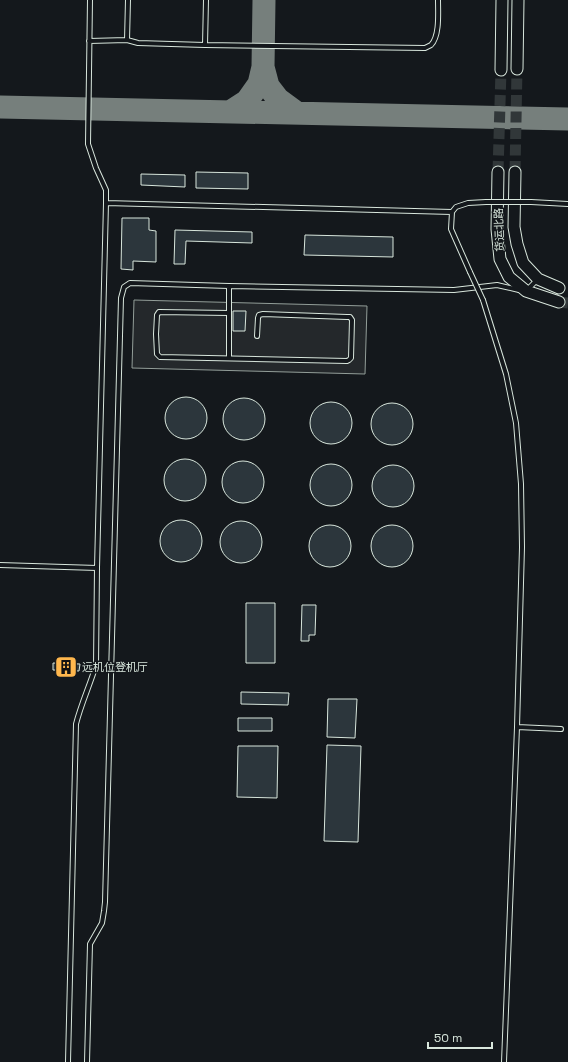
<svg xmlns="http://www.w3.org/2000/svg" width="568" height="1062" font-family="'Space Grotesk','Noto Sans SC',sans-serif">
  <rect width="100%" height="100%" fill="#14181c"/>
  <path fill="#24282b" stroke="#939e99" d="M134,300L367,306L365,374L132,368Z"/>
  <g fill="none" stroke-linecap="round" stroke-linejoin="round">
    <path stroke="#767f7c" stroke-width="23" d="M263,67L268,86L278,99L297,113
      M0,107L568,119
      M230,112L247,101L259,84L263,67L264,0"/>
  </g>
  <path fill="#2c363c" stroke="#d8e6dc" d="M196,172L248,173V189L196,188Z
    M141,174L185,175V187L141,185Z
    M122,218H149V230L156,231V262L133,261V270L121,269Z
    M175,230L252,232V243L186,241L185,264H174Z
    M305,235L393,237V257L304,255Z
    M233,311H246L245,331H233Z
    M165 418a21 21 0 1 1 42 0a21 21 0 1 1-42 0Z
    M223 419a21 21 0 1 1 42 0a21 21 0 1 1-42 0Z
    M310 423a21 21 0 1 1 42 0a21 21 0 1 1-42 0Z
    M371 424a21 21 0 1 1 42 0a21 21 0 1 1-42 0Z
    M164 480a21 21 0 1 1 42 0a21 21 0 1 1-42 0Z
    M222 482a21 21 0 1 1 42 0a21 21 0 1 1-42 0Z
    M310 485a21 21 0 1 1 42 0a21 21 0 1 1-42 0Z
    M372 486a21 21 0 1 1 42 0a21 21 0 1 1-42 0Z
    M160 541a21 21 0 1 1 42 0a21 21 0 1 1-42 0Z
    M220 542a21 21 0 1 1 42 0a21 21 0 1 1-42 0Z
    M309 546a21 21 0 1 1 42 0a21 21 0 1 1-42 0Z
    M371 546a21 21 0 1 1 42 0a21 21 0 1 1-42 0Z
    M246,603H275V663H246Z
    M302,605H316L315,635H309V641H301Z
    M53,663L80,664L79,671L53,670Z
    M241,692L289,693L288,705L241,704Z
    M328,699H357L355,738L327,737Z
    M238,718H272V731H238Z
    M327,745L361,746L358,842L324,841Z
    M238,746H278L277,798L237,797Z"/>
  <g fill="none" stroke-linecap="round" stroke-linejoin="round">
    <path stroke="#313739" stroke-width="11" stroke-dasharray="11 5.5" stroke-linecap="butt" d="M498,172L501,70
      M515,172L517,69
      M559,302L568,303"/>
    <g stroke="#d8e6dc" stroke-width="6">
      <path id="service" d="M127,40L128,0
        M89,41L127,40L138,43L205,45L425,48C427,47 429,46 431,45C440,36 438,12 438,0
        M205,45L206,0
        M531,202L568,204
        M106,203L452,212
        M470,272L451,229L452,212L456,207L468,203L486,202
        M527,290L538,279
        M483,300L506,374L516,423L521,484L522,547L517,727L504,1062
        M229,313L159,312L157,315L156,334L157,354L160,357L347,361L349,360L351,358L352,320L350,317H347L263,314L259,315L258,318L257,336
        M229,358V286
        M0,565L97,568
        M517,727L561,729
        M68,1062L76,724C81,704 90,685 96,665L97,568L106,203V190L96,168L88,144L90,0
        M87,1062L90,944L102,923L104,911L105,902L121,298L124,287L130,283L229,286L454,290L497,285L519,290"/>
    </g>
    <g stroke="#d8e6dc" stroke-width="13">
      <path id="secondary" d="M517,69L518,0
        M501,70L502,0
        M498,172L497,229L500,259L509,277L526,291L559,302
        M515,172L514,227L517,244L523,263L538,279L559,288"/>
    </g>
    <use href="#service" stroke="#14181c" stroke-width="4"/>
    <use href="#secondary" stroke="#14181c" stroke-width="11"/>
    <g stroke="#d8e6dc" stroke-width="6" stroke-linecap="butt">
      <path id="service-bridge" d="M486,202H531
        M470,272L483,300"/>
    </g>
    <use href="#service-bridge" stroke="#14181c" stroke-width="4"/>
  </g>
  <defs>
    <g id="building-square" transform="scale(1.15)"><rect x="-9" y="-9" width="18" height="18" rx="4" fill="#ffb74d" stroke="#14181c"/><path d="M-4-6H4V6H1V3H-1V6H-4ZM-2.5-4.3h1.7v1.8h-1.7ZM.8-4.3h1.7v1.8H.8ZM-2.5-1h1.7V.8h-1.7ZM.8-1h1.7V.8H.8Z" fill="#111"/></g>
  </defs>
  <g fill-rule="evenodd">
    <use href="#building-square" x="66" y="667"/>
  </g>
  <g text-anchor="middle" stroke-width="3" stroke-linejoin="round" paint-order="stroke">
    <g font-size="11" fill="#d8e6dc" stroke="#14181c">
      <text transform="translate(499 230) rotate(-92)" y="4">货运北路</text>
    </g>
    <g font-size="11" fill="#d8e6dc" stroke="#14181c" text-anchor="start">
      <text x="82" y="671">远机位登机厅</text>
    </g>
  </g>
  <path d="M428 1042v6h64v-6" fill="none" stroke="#d8e6dc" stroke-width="2"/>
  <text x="434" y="1042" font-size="12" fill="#d8e6dc" stroke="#14181c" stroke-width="3" paint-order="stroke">50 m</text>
</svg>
